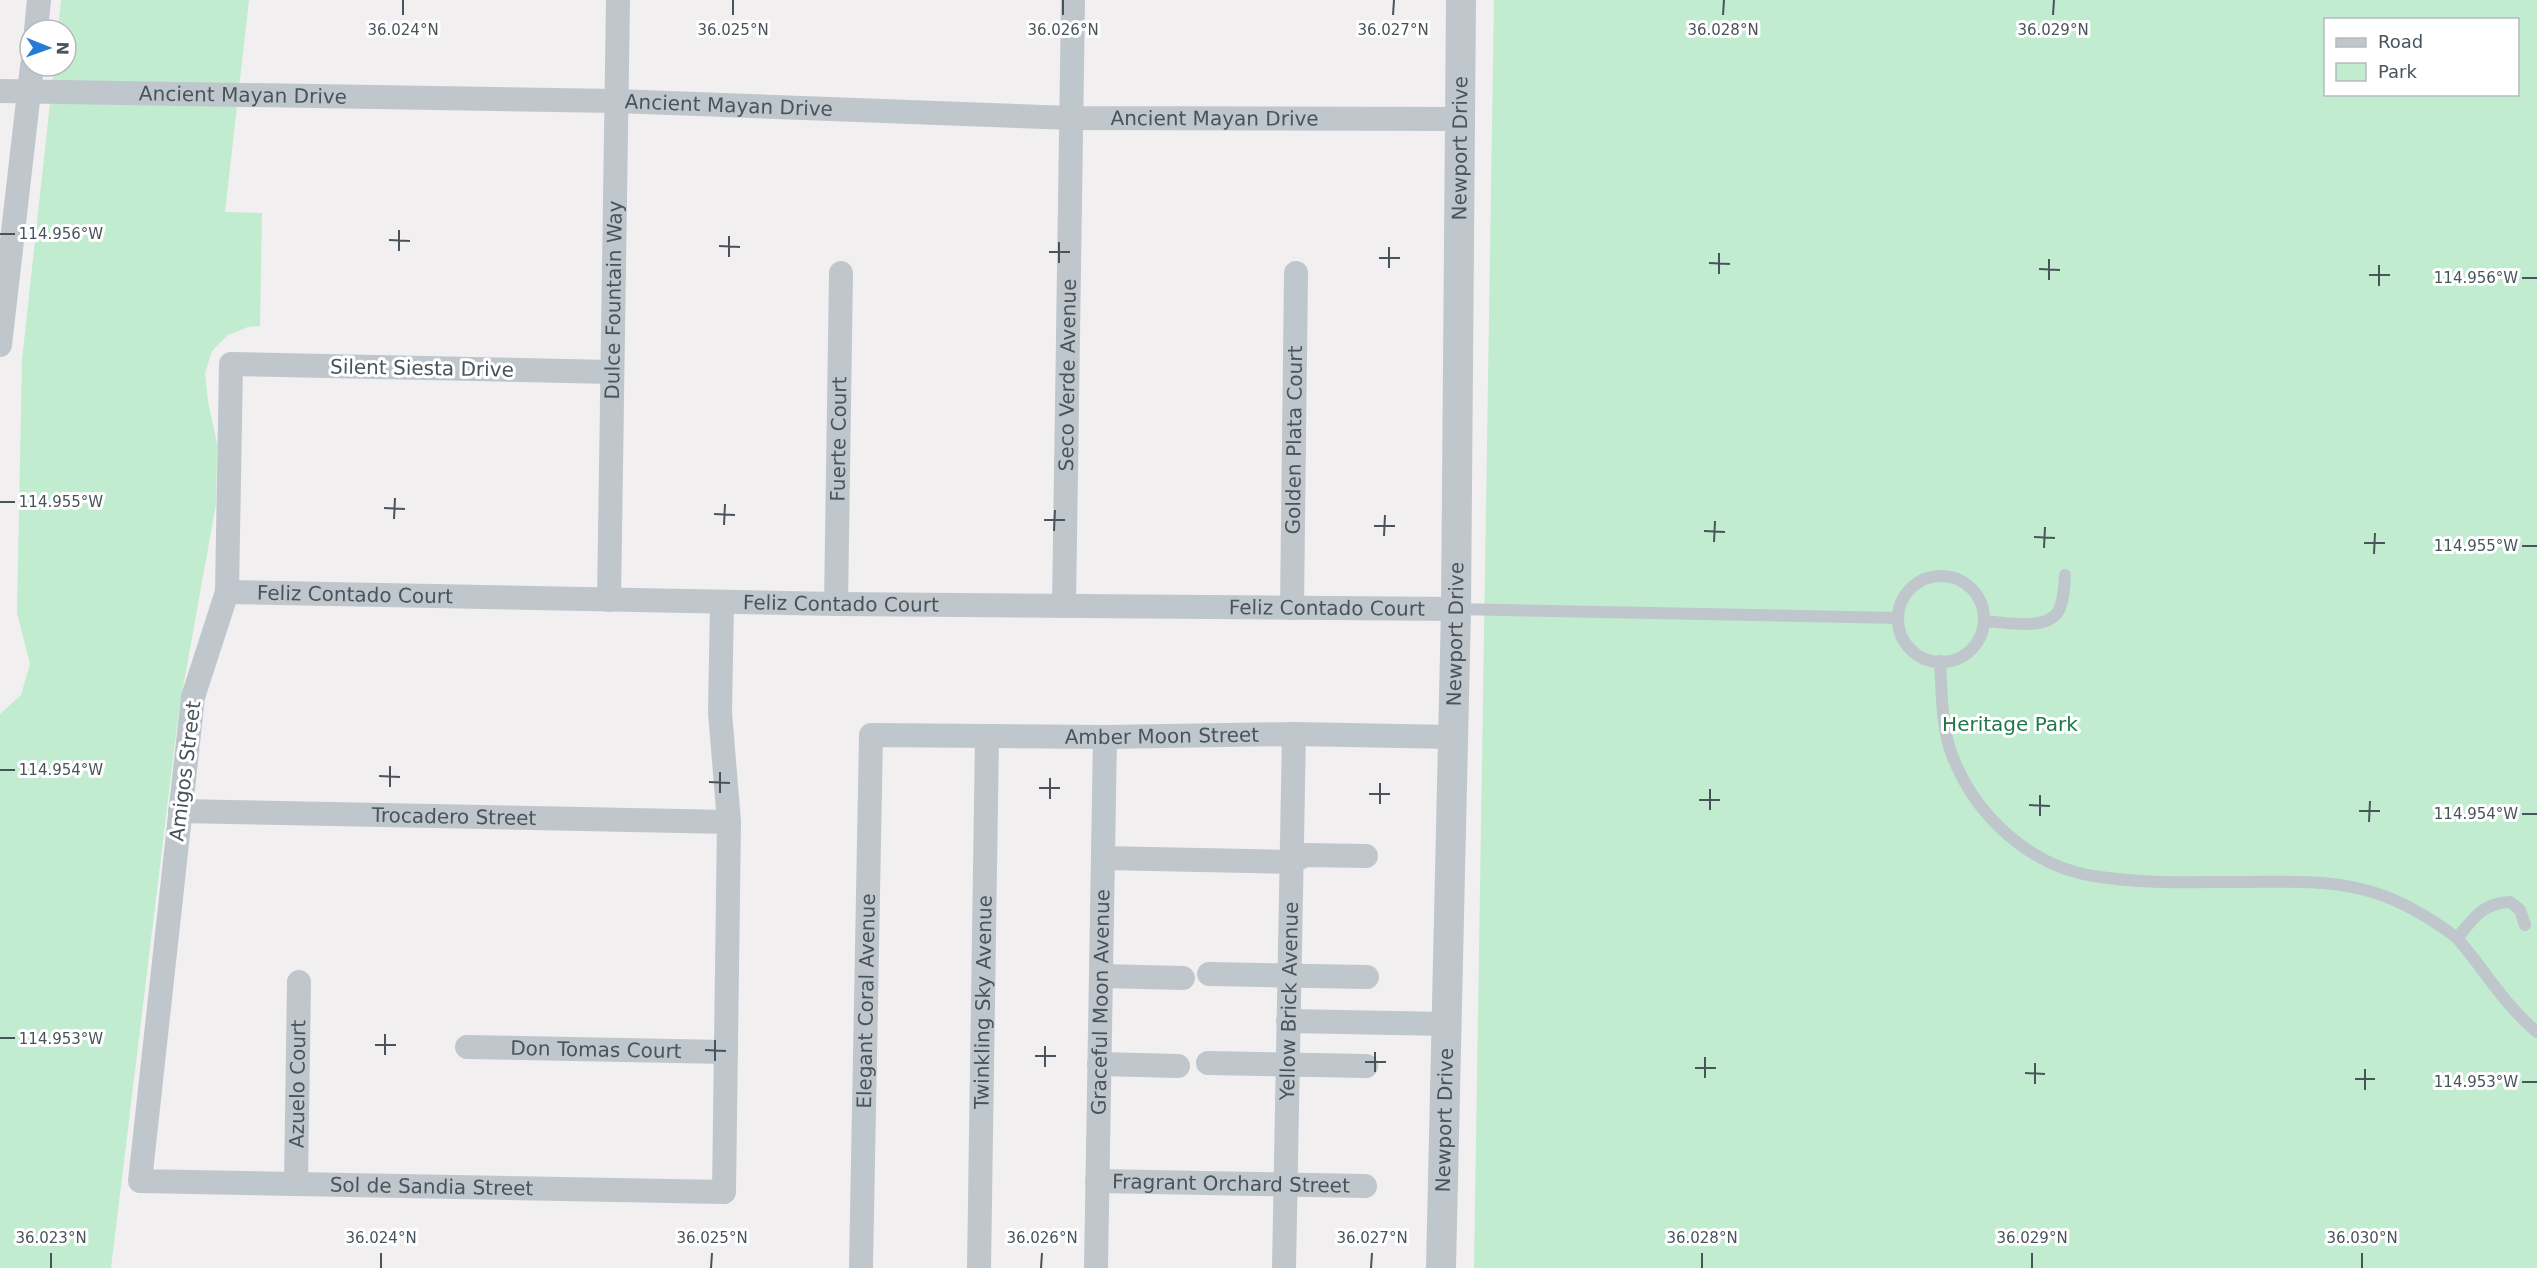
<svg xmlns="http://www.w3.org/2000/svg" width="2537" height="1268" font-family="'DejaVu Sans',sans-serif">
  <rect width="100%" height="100%" fill="#f2eff0"/>
  <path fill="#c1ecd0" fill-rule="evenodd" d="M61,0H249L225,212L262,213L260,326L248,327L228,335L212,351L205,373L208,401L217,444L216,504L179,710L111,1268H0V714L21,695L30,664L17,613L22,360L54,66H66V30H58Z
    M1494,0H2537V1268H1474ZM2326,20H2518V94H2326Z"/>
  <g fill="none" stroke-linecap="round" stroke-linejoin="round">
    <path stroke="#bfc7cd" stroke-width="12" d="M1898 619a43 43 0 1 1 86 0a43 43 0 1 1-86 0Z
      M1456,609L1898,618
      M1984,621C2003,622 2046,631 2058,612C2064,602 2064,587 2065,575
      M1940,661C1942,692 1941,726 1952,755C1975,815 2029,866 2094,876C2141,884 2191,882 2239,882C2279,882 2321,879 2361,889C2396,897 2428,916 2457,938
      M2525,925L2520,910L2510,902C2481,904 2475,917 2457,938C2484,969 2505,1006 2537,1032"/>
    <g stroke="#bfc7cd" stroke-width="24">
      <path d="M36,30L39,0"/>
      <path id="s1" d="M0,91L616,101L1071,118L1458,119"/>
      <path d="M0,345L32,66"/>
      <path id="s2" d="M612,372L231,364L227,592L193,697L140,1181L724,1192L729,822L720,712L722,602"/>
      <path id="s3" d="M227,592L836,604L1456,609"/>
      <path id="s4" d="M609,600L618,0"/>
      <path id="s5" d="M836,604L841,273"/>
      <path id="s6" d="M1064,606L1073,0"/>
      <path id="s7" d="M1292,608L1296,273"/>
      <path id="s8" d="M180,811L729,822"/>
      <path d="M1103,858L1290,862L1306,855L1366,856"/>
      <path d="M1209,974L1367,977"/>
      <path d="M1101,976L1183,978"/>
      <path d="M1288,1021L1446,1024"/>
      <path id="s9" d="M467,1047L726,1052"/>
      <path d="M1208,1063L1366,1066"/>
      <path d="M1099,1064L1178,1066"/>
      <path id="s10" d="M1097,1181L1365,1186"/>
      <path id="s11" d="M296,1184L299,982"/>
      <path id="s12" d="M861,1268L871,735L1105,737L1294,734L1453,737"/>
      <path id="s13" d="M979,1268L987,736"/>
      <path id="s14" d="M1096,1268L1105,737"/>
      <path id="s15" d="M1284,1268L1294,734"/>
    </g>
    <path stroke="#bfc7cd" stroke-width="30" id="s16" d="M1441,1268L1456,609L1461,0"/>
  </g>
  <path fill="none" stroke="#49535b" stroke-width="2" d="M403,15V0M733,15V0M1063,15V0M1393,15L1394,0M1723,15L1724,0M2053,15L2054,0M0,234H15M389,240L410,241M719,246L740,247M399,251V230M1049,252H1070M729,257V236M1379,258H1400M1059,263V242M1709,263L1730,264M1389,268V247M2039,269L2060,270M1719,274V253M2369,275H2390M2522,278H2537M2049,280V259M2379,286V265M0,502H15M384,508L405,509M714,514L735,515M394,519L395,498M1044,520H1065M724,525L725,504M1374,526H1395M1054,531L1055,510M1704,531L1725,532M1384,536L1385,515M2034,537L2055,538M1714,542L1715,521M2364,543H2385M2522,546H2537M2044,548L2045,527M2374,554L2375,533M0,770H15M379,776L400,777M709,782L730,783M390,787V766M1039,788H1060M720,793V772M1369,794H1390M1050,799V778M1699,800H1720M1380,804V783M2029,805L2050,806M1710,810V789M2359,811H2380M2522,814H2537M2040,816V795M2369,822L2370,801M0,1038H15M375,1045H396M705,1050L726,1051M385,1055V1034M1035,1056H1056M715,1061V1040M1365,1062H1386M1045,1067V1046M1695,1068H1716M1375,1072V1052M2025,1073L2045,1074M1705,1078V1057M2355,1079H2375M2522,1082H2537M2035,1084V1063M2365,1090V1069M51,1268V1253M381,1268V1253M711,1268L712,1253M1041,1268L1042,1253M1371,1268L1372,1253M1702,1268V1253M2032,1268V1253M2362,1268V1253"/>
  <g text-anchor="middle" stroke-width="6" stroke-linejoin="round" paint-order="stroke">
    <g font-size="20" fill="#49535b" stroke="#fff">
      <text dy="7" stroke="none"><textPath href="#s1" startOffset="243">Ancient Mayan Drive</textPath></text>
      <text dy="7" stroke="none"><textPath href="#s1" startOffset="729">Ancient Mayan Drive</textPath></text>
      <text dy="7" stroke="none"><textPath href="#s1" startOffset="1215">Ancient Mayan Drive</textPath></text>
      <text dy="7" stroke="none"><textPath href="#s16" startOffset="1120">Newport Drive</textPath></text>
      <text dy="7" stroke="none"><textPath href="#s4" startOffset="300">Dulce Fountain Way</textPath></text>
      <text transform="translate(422 368) rotate(1)" y="7">Silent Siesta Drive</text>
      <text dy="7" stroke="none"><textPath href="#s6" startOffset="231">Seco Verde Avenue</textPath></text>
      <text dy="7" stroke="none"><textPath href="#s5" startOffset="165">Fuerte Court</textPath></text>
      <text dy="7" stroke="none"><textPath href="#s7" startOffset="168">Golden Plata Court</textPath></text>
      <text dy="7" stroke="none"><textPath href="#s3" startOffset="128">Feliz Contado Court</textPath></text>
      <text dy="7" stroke="none"><textPath href="#s3" startOffset="614">Feliz Contado Court</textPath></text>
      <text dy="7" stroke="none"><textPath href="#s3" startOffset="1100">Feliz Contado Court</textPath></text>
      <text dy="7" stroke="none"><textPath href="#s16" startOffset="634">Newport Drive</textPath></text>
      <text dy="7" stroke="none"><textPath href="#s12" startOffset="824">Amber Moon Street</textPath></text>
      <text transform="translate(185 771) rotate(-83)" y="7">Amigos Street</text>
      <text dy="7" stroke="none"><textPath href="#s8" startOffset="274">Trocadero Street</textPath></text>
      <text dy="7" stroke="none"><textPath href="#s15" startOffset="267">Yellow Brick Avenue</textPath></text>
      <text dy="7" stroke="none"><textPath href="#s12" startOffset="267">Elegant Coral Avenue</textPath></text>
      <text dy="7" stroke="none"><textPath href="#s13" startOffset="266">Twinkling Sky Avenue</textPath></text>
      <text dy="7" stroke="none"><textPath href="#s14" startOffset="266">Graceful Moon Avenue</textPath></text>
      <text dy="7" stroke="none"><textPath href="#s9" startOffset="129">Don Tomas Court</textPath></text>
      <text dy="7" stroke="none"><textPath href="#s11" startOffset="100">Azuelo Court</textPath></text>
      <text dy="7" stroke="none"><textPath href="#s16" startOffset="148">Newport Drive</textPath></text>
      <text dy="7" stroke="none"><textPath href="#s10" startOffset="134">Fragrant Orchard Street</textPath></text>
      <text dy="7" stroke="none"><textPath href="#s2" startOffset="1498">Sol de Sandia Street</textPath></text>
    </g>
    <g font-size="20" fill="#1e7847" stroke="#fff">
      <text x="2010" y="731">Heritage Park</text>
    </g>
  </g>
  <g font-size="15" text-anchor="middle" fill="#49535b" stroke="#fff" stroke-width="6" stroke-linejoin="round" paint-order="stroke">
    <text x="403" y="35">36.024°N</text>
    <text x="733" y="35">36.025°N</text>
    <text x="1063" y="35">36.026°N</text>
    <text x="1393" y="35">36.027°N</text>
    <text x="1723" y="35">36.028°N</text>
    <text x="2053" y="35">36.029°N</text>
    <text x="61" y="239">114.956°W</text>
    <text x="2476" y="283">114.956°W</text>
    <text x="61" y="507">114.955°W</text>
    <text x="2476" y="551">114.955°W</text>
    <text x="61" y="775">114.954°W</text>
    <text x="2476" y="819">114.954°W</text>
    <text x="61" y="1044">114.953°W</text>
    <text x="2476" y="1087">114.953°W</text>
    <text x="51" y="1243">36.023°N</text>
    <text x="381" y="1243">36.024°N</text>
    <text x="712" y="1243">36.025°N</text>
    <text x="1042" y="1243">36.026°N</text>
    <text x="1372" y="1243">36.027°N</text>
    <text x="1702" y="1243">36.028°N</text>
    <text x="2032" y="1243">36.029°N</text>
    <text x="2362" y="1243">36.030°N</text>
  </g>
  <rect x="2324" y="18" width="195" height="78" fill="#ffffff" stroke="#b6babd" stroke-width="1.5"/>
  <rect x="2336" y="38" width="30" height="9" fill="#bfc7cd" stroke="#b6babd" stroke-width="1.5"/>
  <text x="2378" y="48" font-size="18" fill="#49535b">Road</text>
  <rect x="2336" y="63" width="30" height="18" fill="#c1ecd0" stroke="#b6babd" stroke-width="1.5"/>
  <text x="2378" y="78" font-size="18" fill="#49535b">Park</text>
  <g transform="translate(48 48) rotate(91)"><circle r="28" fill="#ffffff" stroke="#b6babd" stroke-width="1.5"/>
  <path d="M0-4.5L10 22L0 15L-10 22Z" fill="#267bd5"/>
  <text y="-9" font-size="16" font-weight="bold" text-anchor="middle" fill="#49535b">N</text>
  </g>
</svg>
